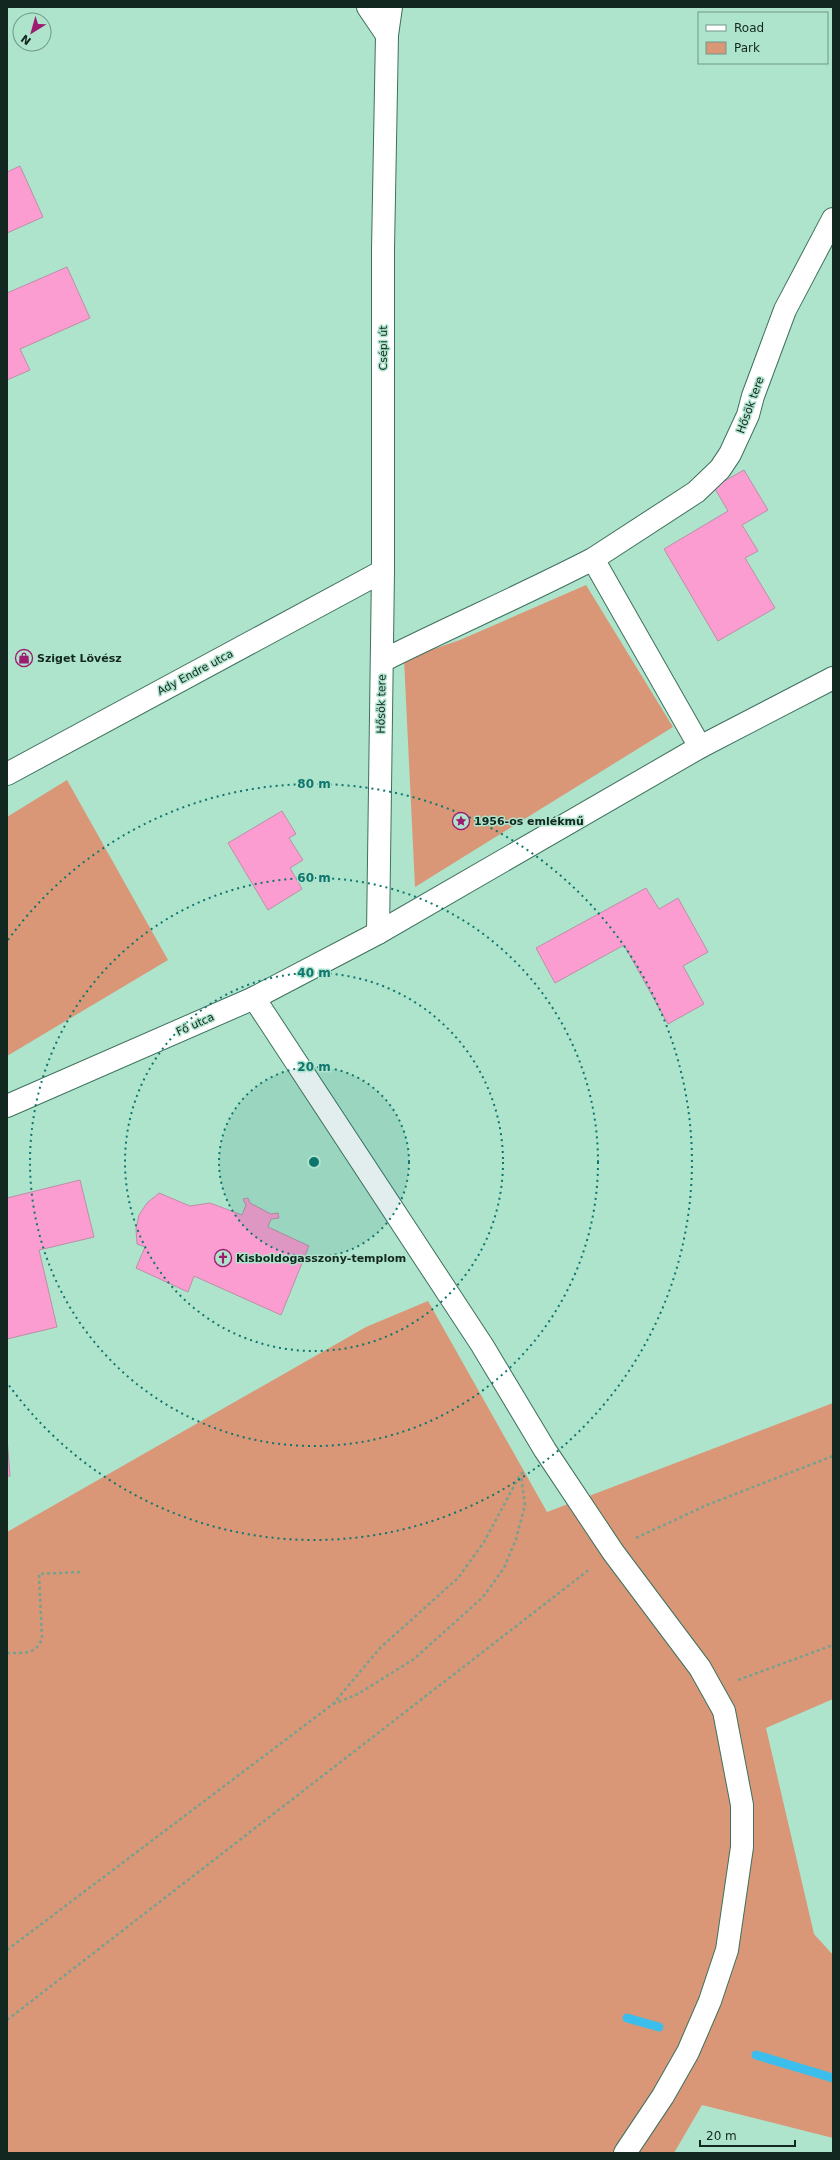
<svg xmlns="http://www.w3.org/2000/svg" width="840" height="2160" font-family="'DejaVu Sans',sans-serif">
  <rect width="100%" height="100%" fill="#aee3cc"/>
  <path fill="#d99777" d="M586,585L673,727L415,887L404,659L460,640Z
    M67,780L168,960L7,1056V817Z
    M428,1301L547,1512L833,1403V1699L766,1728L814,1934L833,1955V2138L702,2105L674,2153H7V1532L366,1327Z"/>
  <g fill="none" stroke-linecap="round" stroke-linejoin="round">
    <path stroke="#3cbeec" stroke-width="9" d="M627,2018L659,2027
      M756,2055L833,2078"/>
  </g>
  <path fill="#fb9dd0" stroke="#bd8fa7" d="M20,166L43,217L7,233V172Z
    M67,267L90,318L20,349L30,370L7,380V293Z
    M744,470L768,510L742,525L758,551L745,558L775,608L718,641L664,549L728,511L714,487Z
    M282,811L296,834L289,838L303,860L290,868L302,889L268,910L228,843Z
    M646,888L659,909L678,898L708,952L683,966L704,1004L668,1024L624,945L555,983L536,948Z
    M80,1180L94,1237L39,1250L57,1327L7,1339V1198Z
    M159,1193L190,1206L210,1203L242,1215L246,1205L243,1199L248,1198L250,1203L271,1214L278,1213L279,1218L271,1219L268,1227L309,1246L281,1315L194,1276L188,1292L136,1268L145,1247L137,1244L136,1229L139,1215L147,1203Z
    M7,1438L10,1476H7Z"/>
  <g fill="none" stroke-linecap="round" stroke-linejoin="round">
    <g stroke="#3f715d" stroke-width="24">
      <path id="minor" d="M368,7L387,35
        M593,559L696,492L720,469L730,454L748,415L753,396L785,310L833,219
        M382,661C452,626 523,595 593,559L700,747
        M7,774L383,571
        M254,998L482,1345L545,1450L613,1552L700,1668L724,1711L742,1805V1847L727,1950L710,2001L688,2052L663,2096L625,2153"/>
    </g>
    <g stroke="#3f715d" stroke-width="24">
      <path id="tertiary" d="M378,933L383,571V249L387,35L391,7"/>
    </g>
    <g stroke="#3f715d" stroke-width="24">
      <path id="secondary" d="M7,1106L254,998L378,933L700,747L833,678"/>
    </g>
    <path stroke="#77a18f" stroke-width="2.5" stroke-dasharray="3 3" stroke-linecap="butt" d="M636,1538L707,1505L833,1456
      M7,1653C22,1653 37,1655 42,1638L39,1574L81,1572
      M738,1680L833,1645
      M333,1704L358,1694L414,1659L483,1597L504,1568L516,1539L525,1505L521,1476
      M7,1950L333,1704L380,1648L458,1578L484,1542L520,1475L525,1471
      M7,2020L590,1569"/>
    <use href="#minor" stroke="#fff" stroke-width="22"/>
    <use href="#tertiary" stroke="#fff" stroke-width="22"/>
    <use href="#secondary" stroke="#fff" stroke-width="22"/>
  </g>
  <circle cx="314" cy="1162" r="95" fill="#0f766e" fill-opacity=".12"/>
  <g fill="none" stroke="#0f766e" stroke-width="2" stroke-dasharray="2 4">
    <circle cx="314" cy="1162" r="95"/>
    <circle cx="314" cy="1162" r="189"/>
    <circle cx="314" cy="1162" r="284"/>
    <path d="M8 940A378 378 0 1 1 8 1384"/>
  </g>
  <defs>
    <g id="shop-ring" transform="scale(0.9)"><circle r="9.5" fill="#aee3cc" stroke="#9d1c70" stroke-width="1.5"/><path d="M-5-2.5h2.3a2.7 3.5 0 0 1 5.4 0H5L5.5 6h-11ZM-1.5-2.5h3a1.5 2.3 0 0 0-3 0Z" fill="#9d1c70"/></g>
    <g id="sight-ring" transform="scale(0.9)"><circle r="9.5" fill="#aee3cc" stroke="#9d1c70" stroke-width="1.5"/><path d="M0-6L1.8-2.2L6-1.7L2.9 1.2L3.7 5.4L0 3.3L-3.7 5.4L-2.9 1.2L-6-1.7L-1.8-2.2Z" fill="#9d1c70"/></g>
    <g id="church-ring" transform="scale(0.9)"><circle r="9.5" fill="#aee3cc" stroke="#9d1c70" stroke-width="1.5"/><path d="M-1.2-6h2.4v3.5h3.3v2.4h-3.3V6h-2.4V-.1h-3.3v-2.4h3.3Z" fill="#9d1c70"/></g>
  </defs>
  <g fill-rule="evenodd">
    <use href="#shop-ring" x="24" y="658"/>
    <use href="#sight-ring" x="461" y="821"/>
    <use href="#church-ring" x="223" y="1258"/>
  </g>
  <g text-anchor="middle" stroke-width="3" stroke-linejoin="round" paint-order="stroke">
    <g font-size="11" fill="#12271f" stroke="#aee3cc">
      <text transform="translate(383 348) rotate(-90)" y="4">Csépi út</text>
      <text transform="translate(750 405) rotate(-70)" y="4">Hősök tere</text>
      <text transform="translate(195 672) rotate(-28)" y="4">Ady Endre utca</text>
      <text transform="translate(381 704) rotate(-89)" y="4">Hősök tere</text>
      <text transform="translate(195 1024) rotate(-24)" y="4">Fő utca</text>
    </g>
    <g font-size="11" font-weight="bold" fill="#12271f" stroke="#aee3cc" text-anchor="start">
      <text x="37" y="662">Sziget Lövész</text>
      <text x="474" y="825">1956-os emlékmű</text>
      <text x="236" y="1262">Kisboldogasszony-templom</text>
    </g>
  </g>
  <circle cx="314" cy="1162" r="6" fill="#0f766e" stroke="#aee3cc" stroke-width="2"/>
  <g font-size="12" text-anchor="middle" font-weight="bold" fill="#0f766e" stroke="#aee3cc" stroke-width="3" stroke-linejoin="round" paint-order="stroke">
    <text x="314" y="788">80 m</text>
    <text x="314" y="882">60 m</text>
    <text x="314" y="977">40 m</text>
    <text x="314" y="1071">20 m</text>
  </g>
  <rect width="840" height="2160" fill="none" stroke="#12271f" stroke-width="16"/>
  <rect x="698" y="12" width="130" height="52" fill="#aee3cc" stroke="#709887"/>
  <rect x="706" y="25" width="20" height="6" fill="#ffffff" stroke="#709887"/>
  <text x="734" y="32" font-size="12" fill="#12271f">Road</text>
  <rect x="706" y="42" width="20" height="12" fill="#d99777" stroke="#709887"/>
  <text x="734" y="52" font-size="12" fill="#12271f">Park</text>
  <g transform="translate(32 32) rotate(217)"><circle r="19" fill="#aee3cc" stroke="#709887"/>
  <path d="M0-3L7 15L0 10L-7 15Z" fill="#9d1c70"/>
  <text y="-6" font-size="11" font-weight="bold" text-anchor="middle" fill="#12271f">N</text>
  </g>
  <path d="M700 2140v6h95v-6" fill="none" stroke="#12271f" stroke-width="2"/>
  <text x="706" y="2140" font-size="12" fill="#12271f" stroke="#aee3cc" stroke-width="3" paint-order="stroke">20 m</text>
</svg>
